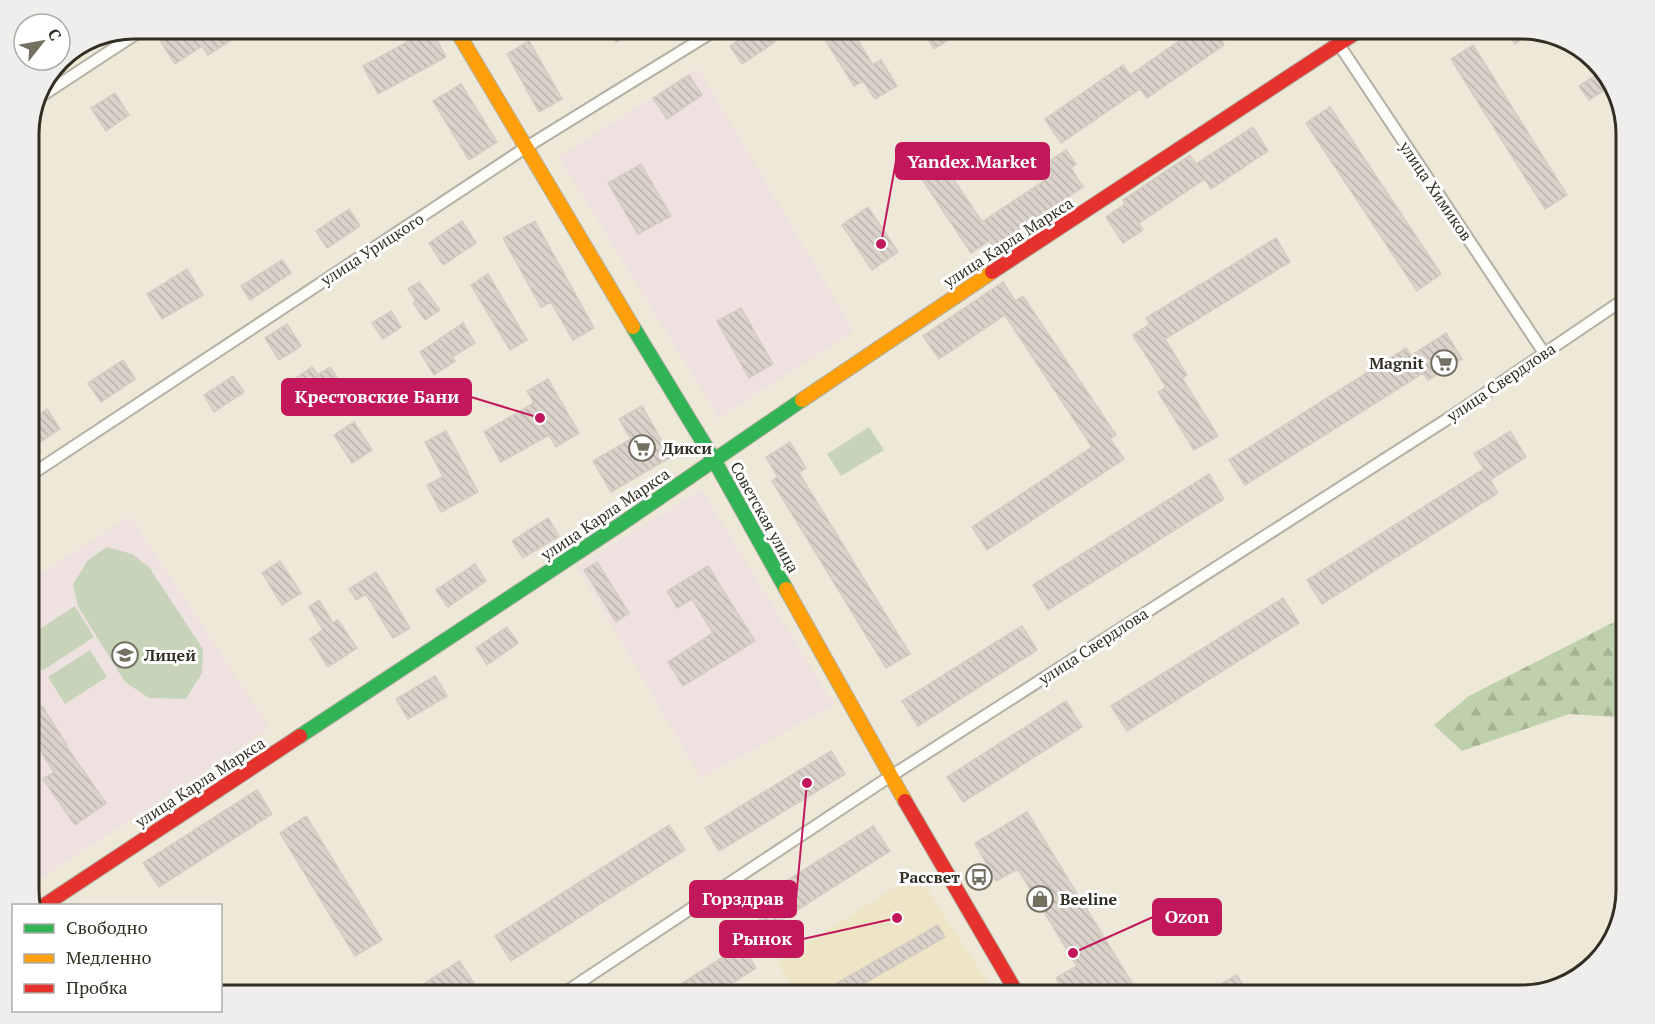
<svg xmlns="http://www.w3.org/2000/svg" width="1655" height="1024" font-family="'PT Serif',serif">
  <defs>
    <pattern id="forest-firs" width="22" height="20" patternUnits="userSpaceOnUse" patternTransform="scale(1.5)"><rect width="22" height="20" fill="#bed0ac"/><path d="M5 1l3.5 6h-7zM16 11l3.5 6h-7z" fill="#a4b394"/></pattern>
    <pattern id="building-back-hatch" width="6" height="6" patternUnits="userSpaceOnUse" patternTransform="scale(1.5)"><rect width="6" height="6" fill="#dbd2c9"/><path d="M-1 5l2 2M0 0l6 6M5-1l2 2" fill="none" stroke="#bcb5ac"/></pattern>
  </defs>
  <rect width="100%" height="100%" fill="#ede8d7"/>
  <path fill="#ede5c6" d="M917,873L996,995H798L777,963Z"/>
  <path fill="#f0e1e1" d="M698,68L854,331L719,418L559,157Z
    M701,489L834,705L701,778L577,567Z
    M130,516L270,728L29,886V581Z"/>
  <path fill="#c8d4b9" d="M869,427L884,450L841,476L827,454Z
    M107,547L132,554L149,567L203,649L202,673L186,699L149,698L125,682L78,607L73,584L88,560Z
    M75,606L94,637L42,671L29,651V636Z
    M90,650L107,677L65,704L48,677Z"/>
  <path fill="url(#forest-firs)" d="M1626,616V712L1616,717L1569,714L1462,751L1434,725L1469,696Z"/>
  <path fill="url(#building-back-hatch)" stroke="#d5cbc3" stroke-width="1.5" d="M181,28H187L193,36L205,28H226L233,39L208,55L202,46L175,64L161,42Z
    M609,28H641L616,42Z
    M757,28H766L775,42L742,64L730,46Z
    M829,28H850L873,65L881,60L897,86L875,99L863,81L854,86L821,33Z
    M938,28H947L953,37L934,49L926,36Z
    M1198,28H1213L1224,45L1147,98L1140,89L1061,143L1045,119L1123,65L1130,75Z
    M1504,28H1521L1532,31L1515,44Z
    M431,29L446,57L378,94L363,66Z
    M529,41L562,99L539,112L507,54Z
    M1473,45L1567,195L1545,209L1451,59Z
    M1602,71L1613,84L1589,100L1579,86Z
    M689,75L702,95L667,119L653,98Z
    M461,84L497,142L469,160L433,101Z
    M115,93L129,115L106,131L91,108Z
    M1330,107L1441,274L1417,291L1306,123Z
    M1253,127L1268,151L1211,189L1205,179L1139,223L1143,230L1123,243L1106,217L1125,204L1123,200L1190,155L1196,164Z
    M1066,150L1076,164L1071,168L1083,187L993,247L989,241L971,253L922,179L939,169L933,160L945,152L961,175L954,180L982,222L1053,175L1045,164Z
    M641,164L671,216L638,234L608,183Z
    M868,207L898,252L872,270L842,225Z
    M349,209L360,226L327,248L316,231Z
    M462,221L476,243L443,265L429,243Z
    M535,221L594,328L573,340L551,302L541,307L503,238Z
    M1276,238L1290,262L1165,339L1187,375L1182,378L1218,436L1194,450L1158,392L1166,387L1133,335L1150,324L1146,318Z
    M282,260L291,273L250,300L241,286Z
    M187,269L203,295L162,319L147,294Z
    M488,274L527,340L510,350L471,285Z
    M419,282L440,310L425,320L413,303L416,301L408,289Z
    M1003,282L1015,301L1023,296L1116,435L1110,439L1124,459L987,550L972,527L1092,447L1005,315L939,359L923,336Z
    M741,308L773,364L749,378L717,321Z
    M391,311L401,327L383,339L372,323Z
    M463,323L475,343L452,357L455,361L434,375L420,352Z
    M287,324L301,346L279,360L265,338Z
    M1446,333L1462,359L1428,380L1423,373L1245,485L1229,460L1406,348L1411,356Z
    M123,360L135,379L101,402L88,383Z
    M312,367L318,375L330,367L347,392L313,416L289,383Z
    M233,376L244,392L214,412L204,395Z
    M548,379L579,433L556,447L549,435L501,462L484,432L534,403L527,391Z
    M642,406L671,457L611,492L593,461L631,439L619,419Z
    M47,409L60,429L29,449V421Z
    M354,422L372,450L352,463L334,435Z
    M446,431L478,492L441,512L427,485L443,477L425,442Z
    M1510,431L1526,457L1490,480L1498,493L1322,604L1307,580L1484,469L1474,454Z
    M790,442L806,468L799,473L910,654L886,668L772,481L778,477L766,457Z
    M1209,474L1224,499L1048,610L1033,585Z
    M548,518L559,536L523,558L512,541Z
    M280,561L301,593L282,605L262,573Z
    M597,562L629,613L616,622L584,570Z
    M475,564L486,581L448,607L436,590Z
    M708,566L755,641L683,686L668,662L713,633L692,599L677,608L667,591Z
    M376,572L410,628L393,638L366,594L356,600L349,589Z
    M1283,598L1299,623L1127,731L1111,706Z
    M319,600L333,623L338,620L357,648L328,667L310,639L323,630L309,607Z
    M1022,626L1037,650L918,726L902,701Z
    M507,627L518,643L487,665L476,648Z
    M435,676L447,696L408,719L396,699Z
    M1066,701L1082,727L963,802L947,777Z
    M42,706L67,745L66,746L106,803L75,825L43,779L54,772L29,733V714Z
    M831,751L845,774L719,851L705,828Z
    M257,790L272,814L159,887L143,863Z
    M1027,812L1132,983L1113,995H1066L1056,978L1077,966L1018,869L996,881L975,843Z
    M306,816L382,940L355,956L280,833Z
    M669,825L685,850L511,961L495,936Z
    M873,826L890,851L766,930L750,904Z
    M938,925L945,937L844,995H816Z
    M742,945L756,968L712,996H662Z
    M459,961L478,989L468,996H405Z
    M1237,975L1249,995H1201Z"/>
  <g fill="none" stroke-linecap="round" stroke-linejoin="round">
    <g stroke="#b3afa1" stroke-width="14">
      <path id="street" d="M1328,28L1544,353
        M43,95L145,28
        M29,476L525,148L719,28
        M561,995L877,785L1449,418L1626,298"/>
    </g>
    <g stroke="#b3afa1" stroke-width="16">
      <path id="fast" d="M633,327L714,460L786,589
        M300,736L624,522L802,400"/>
    </g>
    <g stroke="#b3afa1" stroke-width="16">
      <path id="slow" d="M455,28L633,327
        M802,400L992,272
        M786,589L905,801"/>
    </g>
    <g stroke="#b3afa1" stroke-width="16">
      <path id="jam" d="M992,272L1363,28
        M905,801L1018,995
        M43,906L300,736"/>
    </g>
    <use href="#street" stroke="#fcfcf9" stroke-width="10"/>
    <use href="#fast" stroke="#30b455" stroke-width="14"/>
    <use href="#slow" stroke="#ff9f0a" stroke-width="14"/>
    <use href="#jam" stroke="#e5322d" stroke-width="14"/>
  </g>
  <defs>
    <g id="supermarket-ring" transform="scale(1.35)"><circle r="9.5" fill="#fff" stroke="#737061" stroke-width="1.5"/><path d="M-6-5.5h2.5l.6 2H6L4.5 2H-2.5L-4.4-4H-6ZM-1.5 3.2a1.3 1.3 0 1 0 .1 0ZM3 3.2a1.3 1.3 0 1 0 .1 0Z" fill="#737061"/></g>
    <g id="school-ring" transform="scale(1.35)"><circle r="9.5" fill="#fff" stroke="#737061" stroke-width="1.5"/><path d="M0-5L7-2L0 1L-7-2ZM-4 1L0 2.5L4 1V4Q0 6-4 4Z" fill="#737061"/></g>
    <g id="bus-ring" transform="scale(1.35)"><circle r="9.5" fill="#fff" stroke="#737061" stroke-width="1.5"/><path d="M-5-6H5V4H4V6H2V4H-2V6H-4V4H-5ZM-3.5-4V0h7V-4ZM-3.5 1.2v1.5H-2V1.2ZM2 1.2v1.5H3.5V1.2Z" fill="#737061"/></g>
    <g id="shop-ring" transform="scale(1.35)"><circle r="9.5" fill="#fff" stroke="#737061" stroke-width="1.5"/><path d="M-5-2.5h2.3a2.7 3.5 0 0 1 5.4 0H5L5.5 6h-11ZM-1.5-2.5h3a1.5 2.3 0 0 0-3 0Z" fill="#737061"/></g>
  </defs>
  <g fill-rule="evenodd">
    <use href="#supermarket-ring" x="1444" y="363"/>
    <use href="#supermarket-ring" x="642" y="448"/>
    <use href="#school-ring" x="125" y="655"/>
    <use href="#bus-ring" x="979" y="877"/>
    <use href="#shop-ring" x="1040" y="899"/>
  </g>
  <g text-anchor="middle" stroke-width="6" stroke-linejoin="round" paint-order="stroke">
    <g font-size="16" fill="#322f22" stroke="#fff">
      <text transform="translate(1436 191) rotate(56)" y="6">улица Химиков</text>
      <text transform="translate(1008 242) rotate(-33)" y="6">улица Карла Маркса</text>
      <text transform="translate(372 249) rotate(-33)" y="6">улица Урицкого</text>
      <text transform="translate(1501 382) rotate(-34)" y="6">улица Свердлова</text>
      <text transform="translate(605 514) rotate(-34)" y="6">улица Карла Маркса</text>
      <text transform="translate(765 517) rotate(61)" y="6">Советская улица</text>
      <text transform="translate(1093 646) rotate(-33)" y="6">улица Свердлова</text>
      <text transform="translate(200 782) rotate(-33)" y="6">улица Карла Маркса</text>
    </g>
    <g font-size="16" font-weight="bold" fill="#322f22" stroke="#fff" text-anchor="start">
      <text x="1424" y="369" text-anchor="end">Magnit</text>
      <text x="662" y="454">Дикси</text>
      <text x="144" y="661">Лицей</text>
      <text x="960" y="883" text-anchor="end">Рассвет</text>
      <text x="1060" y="905">Beeline</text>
    </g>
  </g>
  <path d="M0 0H1655V1024H0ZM134 39H1521A95 95 0 0 1 1616 134V890A95 95 0 0 1 1521 985H134A95 95 0 0 1 39 890V134A95 95 0 0 1 134 39Z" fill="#efeeed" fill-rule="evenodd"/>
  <path fill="none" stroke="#322f22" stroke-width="3" d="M134 39H1521A95 95 0 0 1 1616 134V890A95 95 0 0 1 1521 985H134A95 95 0 0 1 39 890V134A95 95 0 0 1 134 39Z"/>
  <path fill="none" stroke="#c2185b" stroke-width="2" d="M881 244L896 161M540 418L471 397M807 783L796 899M1073 953L1153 917M897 918L803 939"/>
  <g fill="#c2185b" stroke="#fff" stroke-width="2">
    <circle cx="881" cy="244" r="6"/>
    <circle cx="540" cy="418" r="6"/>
    <circle cx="807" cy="783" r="6"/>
    <circle cx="1073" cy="953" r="6"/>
    <circle cx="897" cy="918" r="6"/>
  </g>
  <g fill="#c2185b" stroke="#c2185b" stroke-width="2">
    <rect x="896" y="143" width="153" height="36" rx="6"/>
    <rect x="282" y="379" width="189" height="36" rx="6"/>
    <rect x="690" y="881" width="106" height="36" rx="6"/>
    <rect x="1153" y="899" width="68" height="36" rx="6"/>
    <rect x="720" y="921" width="83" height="36" rx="6"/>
  </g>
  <g font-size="18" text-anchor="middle" font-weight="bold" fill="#fff">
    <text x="972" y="168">Yandex.Market</text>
    <text x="377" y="403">Крестовские Бани</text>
    <text x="743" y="905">Горздрав</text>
    <text x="1187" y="923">Ozon</text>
    <text x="762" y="945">Рынок</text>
  </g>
  <rect x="12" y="904" width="210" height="108" fill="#ffffff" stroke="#adaca7" stroke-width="1.5"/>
  <rect x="24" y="924" width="30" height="9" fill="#30b455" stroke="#adaca7" stroke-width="1.5"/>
  <text x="66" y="934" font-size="18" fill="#322f22">Свободно</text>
  <rect x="24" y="954" width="30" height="9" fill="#ff9f0a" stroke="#adaca7" stroke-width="1.5"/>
  <text x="66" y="964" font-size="18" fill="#322f22">Медленно</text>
  <rect x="24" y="984" width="30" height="9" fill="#e5322d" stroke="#adaca7" stroke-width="1.5"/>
  <text x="66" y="994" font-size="18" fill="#322f22">Пробка</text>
  <g transform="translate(42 42) rotate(59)"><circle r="28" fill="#ffffff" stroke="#adaca7" stroke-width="1.5"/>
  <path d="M0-4.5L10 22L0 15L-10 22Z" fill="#737061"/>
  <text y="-9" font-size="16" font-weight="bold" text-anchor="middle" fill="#322f22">С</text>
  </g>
</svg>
